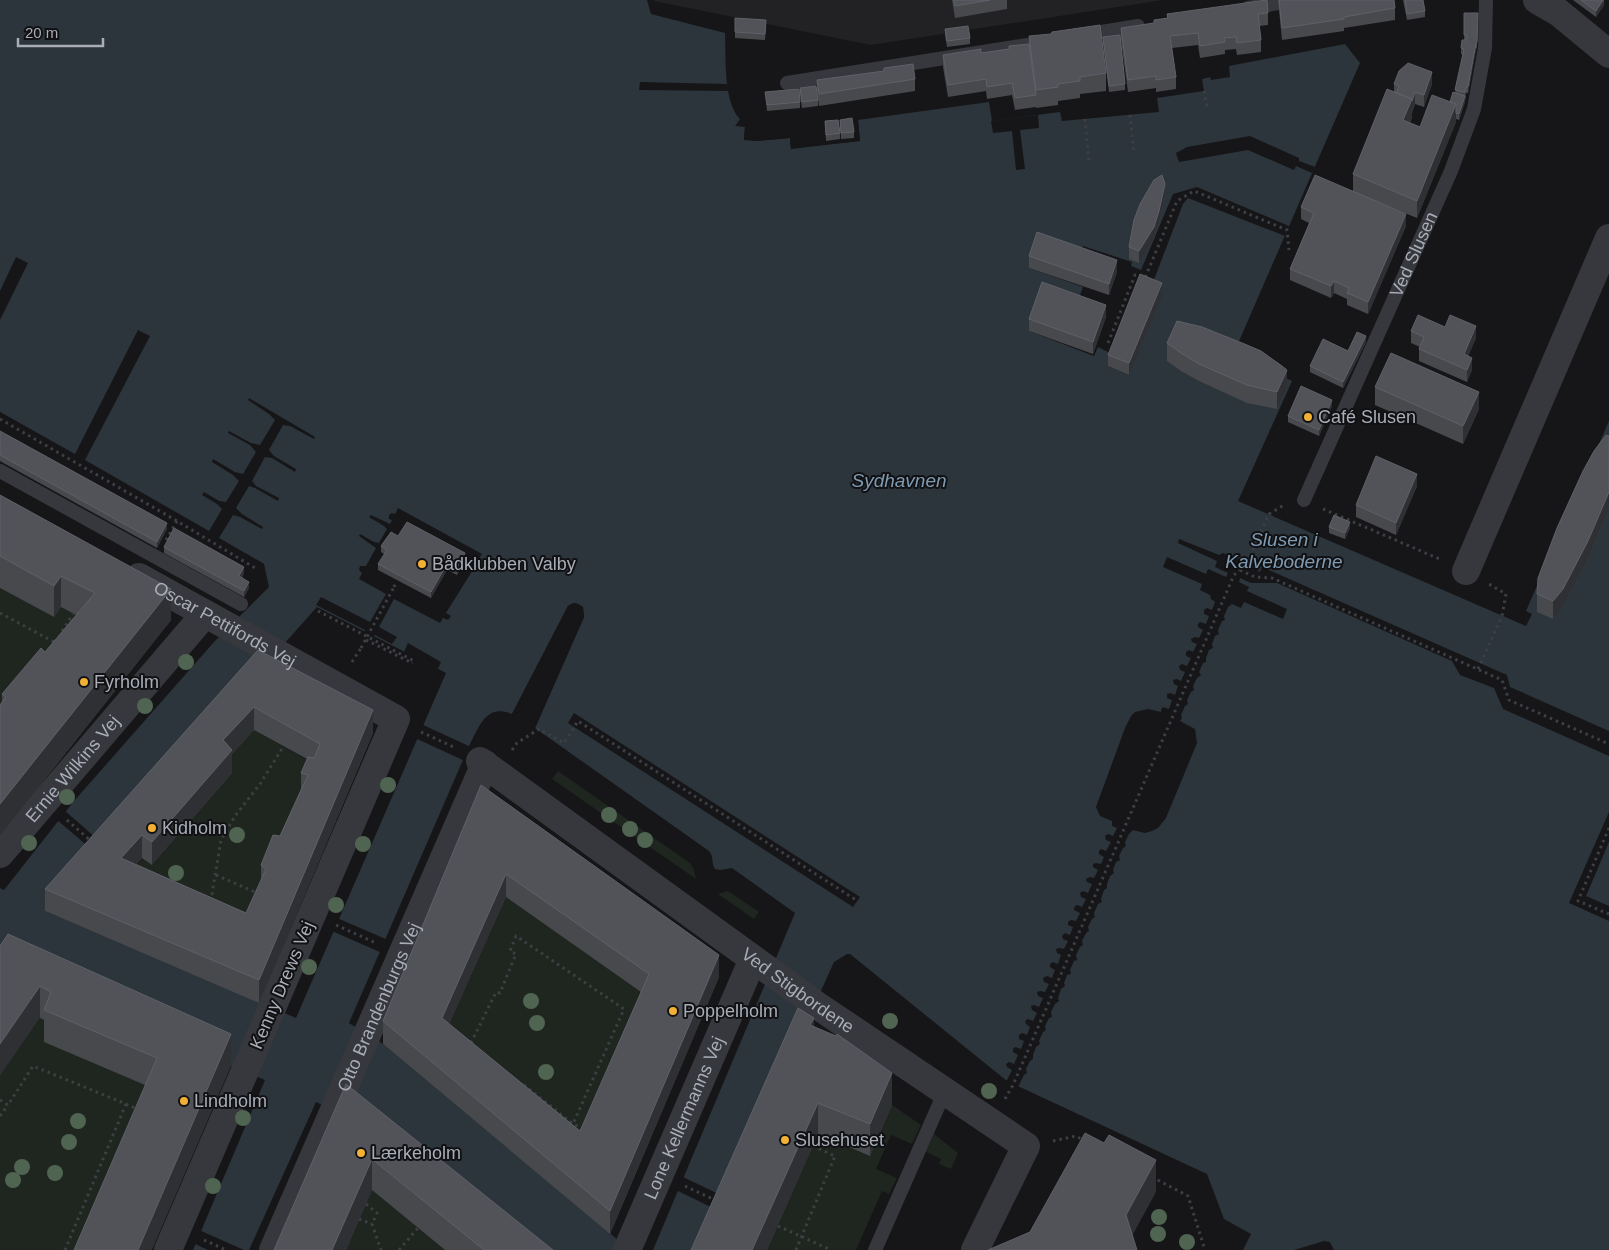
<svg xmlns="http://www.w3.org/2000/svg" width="1609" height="1250" font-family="Arial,sans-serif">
  <rect width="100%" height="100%" fill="#161618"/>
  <path fill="#222225" d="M655,0H1163L871,45L654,1Z"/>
  <path fill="#1e261f" d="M0,588L54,617L61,607L95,625L0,736Z
    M254,730L320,767L246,935L121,880L143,858L153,865L231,773L223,763Z
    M558,771L690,863L693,868L696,879L552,779Z
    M728,891L759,912L754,919L718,894Z
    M506,897L649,997L580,1154L449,1025Z
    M40,1018L157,1090L88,1250H0V1076Z
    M892,1105L921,1125L912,1144L891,1135L876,1169L897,1178L889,1194L882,1191L856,1250H767L818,1134L870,1156Z
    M934,1134L958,1153L951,1169L939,1164L941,1159L926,1152Z
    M372,1190L445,1250H346Z"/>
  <path fill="#2c353c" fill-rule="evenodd" d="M0,0H647L651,14L725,33C726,57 723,102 740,119L735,126L745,127L744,139L756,141L790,138L791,148L860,141L858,120L989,102L992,121L1060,112L1062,121L1159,112L1157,98L1204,91L1202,79L1210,77L1211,80L1230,77L1229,66L1345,44L1360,63L1233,355L1292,381L1238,501L1526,626L1532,614L1526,611L1609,421V1250H1334L1330,1242L1324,1241L1294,1250H1243L1251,1234L1224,1219L1207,1174L1007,1081L850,954H847L834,962L704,1250H653L795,913L732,868L720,870L715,869C711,863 714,856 709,851L535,728L584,617L583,607L576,603L568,606L512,714C486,703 479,727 469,746L349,1023L383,1044L630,1250H513L346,1116L316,1102L249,1250H193L265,1080L231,1066L0,978V888L4,890L74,801L214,642L269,587L257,578L264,564L0,412ZM317,607L446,673L296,1018L45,911Z"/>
  <path fill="#161618" d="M640,82L727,84L729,91L639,90Z
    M1038,115L1039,128L1020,130L1025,169L1016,170L1012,131L993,133L991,121Z
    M855,120H858L860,141L791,149L790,138L756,141L744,140L745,127H747L746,138L756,139L791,136L792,137L793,146L857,139Z
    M1250,136L1299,158V161L1315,167L1312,173L1296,166L1294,170L1248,150L1179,162L1176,153L1187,147Z
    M1197,187L1289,226L1285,236L1188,198L1183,204L1150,290L1162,295L1129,375L1108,366L1112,354L1098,347L1094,356L1029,331L1042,294L1076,306L1083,287L1029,268L1037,244L1079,258L1083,246L1132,262L1131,266L1141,270L1173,194Z
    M16,257L28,263L0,320V291Z
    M138,330L150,336L85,460L209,531L222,509L217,504L202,495L204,492L219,501L226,502L239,481L233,475L212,462L213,459L235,472L243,474L256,452L250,445L228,433L229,431L251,443L260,445L275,420L269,414L248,400L249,398L315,437L314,439L290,426L283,425L269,450L274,456L296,469L295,472L272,458L265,457L252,481L256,486L279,498L278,501L255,488L249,486L236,508L242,514L263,527L262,529L240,517L233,515L219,538L264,564L269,587L255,577L261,565L0,414V412L75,454Z
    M398,508L482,554L476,563L480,565L481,568L477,570L474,568L446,613L451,616L448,620L443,618L440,623L394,599L379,627L397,637L392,644L375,635L372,638L364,634L365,630L316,605L321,597L370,622L386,594L359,579L362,573L359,570L360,566H366L376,548L359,536L360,534L374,542L379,543L387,529L384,526L369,517L371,515L390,524L392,520L389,519V515L392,513L395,514Z
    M1179,539L1219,555L1223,553L1241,560L1240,563L1254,568L1260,572L1262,567L1507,675L1510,687L1609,731V756L1503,709L1494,688L1460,675L1452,661L1277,583H1251L1240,578L1239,582L1249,587L1247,591L1287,609L1283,619L1244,602L1241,608L1232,604L1228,607L1224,616L1225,620L1222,621L1218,630L1219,634L1215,636L1212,644L1213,648L1209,650L1206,658V662L1203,663L1199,672L1201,675L1197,678L1193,686L1194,690L1191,692L1187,700L1188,704L1185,706L1181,715L1182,718L1180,721L1195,729L1197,743L1166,818L1158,828L1152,831L1145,833L1133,830L1129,834L1125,842L1126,846L1123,848L1119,856L1120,860L1116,862L1113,870L1114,873L1110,876L1107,884V888L1104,890L1101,899L1102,902L1098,904L1094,913L1095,917L1092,919L1088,927L1089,931L1086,933L1082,941L1083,945L1080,947L1076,955L1077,960L1074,961L1070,970L1071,974L1067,975L1064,983L1065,986L1061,989L1058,998L1059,1001L1055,1004L1051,1012L1052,1017L1049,1018L1045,1026L1046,1030L1043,1032L1039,1041L1040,1044L1036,1047L1033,1055V1059L1030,1061L1026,1069L1027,1073L1024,1075L1018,1087L1006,1082L1012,1070L1007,1067L1006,1064L1009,1062L1014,1064L1018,1055L1013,1052V1049L1015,1047L1021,1049L1024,1041L1019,1039V1035L1022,1033L1027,1035L1030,1027L1026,1024L1025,1021L1028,1019L1033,1021L1037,1013L1032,1010L1031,1006L1034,1005L1039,1007L1043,998L1038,996L1037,992L1040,991L1045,992L1049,984L1044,982L1043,978L1047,976L1052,978L1055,970L1050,967V964L1053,962L1058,964L1061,955L1057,953L1056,949L1060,948L1064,949L1068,941L1063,939L1062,936L1065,933L1070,935L1073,927L1068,925V922L1071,920L1076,921L1080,913L1074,910V907L1077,905L1082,907L1086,899L1081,897L1080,893L1083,891L1088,893L1092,884L1087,882L1086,879L1090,877L1094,878L1098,870L1093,867V864L1096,863L1101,864L1104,857L1099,854V851L1101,849L1106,851L1111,842L1106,840L1105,836L1108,834L1113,836L1117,828L1112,826V821L1100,816L1096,807L1125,728L1131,716L1135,712L1148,709L1161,712V710L1163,707L1169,709L1172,700L1167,698V694L1170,693L1175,695L1178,686L1174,684L1173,680L1177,679L1181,681L1185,672L1180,670L1179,666L1182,664L1187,666L1191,658L1186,656V652L1189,650L1193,652L1197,644L1192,642L1191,639L1195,637L1199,638L1203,630L1198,627V624L1200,622L1206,624L1209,616L1204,614V610L1207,608L1212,610L1215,602L1211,599L1210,595L1200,590L1202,584L1163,567L1167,557L1206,574L1208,569L1226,577L1228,573L1215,567L1217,561L1178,543Z
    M573,603L578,604L583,607L584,617L535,728L533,727L582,616V611L579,607L575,606L570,607L514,715L512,714L568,606Z
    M408,643L441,662L438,669L404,652Z
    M574,713L860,897L853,907L568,723Z
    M421,724L471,747L465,761L415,738Z
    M64,810L104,845L97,854L56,819Z
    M1609,812V842L1586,896L1609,906V921L1569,903Z
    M337,918L388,940L382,953L332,931Z
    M681,1176L727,1198L721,1212L676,1190Z
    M199,1230L244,1250H208L193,1243Z"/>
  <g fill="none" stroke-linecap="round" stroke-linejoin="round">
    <path stroke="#3d3f44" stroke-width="3" stroke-dasharray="2.5 4" stroke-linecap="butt" d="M1204,91L1207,107
      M1130,115L1134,153
      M1085,119L1089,162
      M1108,343L1135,275L1145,278L1177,201L1194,191L1287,230L1289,250
      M0,419L177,521L255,568
      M1323,509L1442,560
      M166,540L177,521
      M1240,570L1255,577L1272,578L1502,680L1509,700L1609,744
      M394,587L395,584
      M318,611L414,661L412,663
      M0,613L56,643L55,644
      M62,631L73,614
      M366,640L412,663
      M352,662L361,648
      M1478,669L1502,616L1506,594L1489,584
      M421,732L456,748
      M512,750L517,743L539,729L564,743L578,721L856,900
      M67,820L92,842
      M1609,828L1578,901L1609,914
      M216,875L257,893
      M206,898L212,894L221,840L235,816L260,784L283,747
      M336,925L376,943
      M471,1043L496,992L500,993L516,954L510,951L516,936L624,1009L573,1124
      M524,1085L573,1124L585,1130
      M1005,1099L1013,1085L1234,575L1246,565L1269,514L1284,505
      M0,1100L8,1105L33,1066L126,1104L65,1250
      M126,1104L139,1110
      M0,1116L8,1105
      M1053,1141L1076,1136L1083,1140
      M1152,1177L1188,1196L1205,1250
      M685,1186L715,1200
      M366,1204L377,1213L372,1224L381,1250
      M359,1219L372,1224
      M778,1226L831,1250
      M204,1240L226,1250
      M399,1250L418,1228
      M796,1250L835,1156L813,1146"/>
    <g stroke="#37383d" stroke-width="14">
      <path d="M1248,8L1297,0"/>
      <path d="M1083,35L1138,26"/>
      <path d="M787,83L1027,45"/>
      <path d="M0,471L241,604"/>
      <path id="s1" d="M1304,500L1451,171L1474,109L1485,48L1486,0"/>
      <path d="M875,1250L945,1091"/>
    </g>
    <g stroke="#37383d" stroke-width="28">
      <path d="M1537,0L1558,12L1609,54"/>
      <path d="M1466,571L1609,238"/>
      <path id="s2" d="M139,577L396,719L168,1250"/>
      <path id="s3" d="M480,761L818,1006L1026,1146L975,1250"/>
      <path id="s4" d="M0,854L205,614"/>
      <path id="s5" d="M273,1250L485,764"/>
      <path id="s6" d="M627,1250L753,959"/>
    </g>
    <path stroke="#3d3f44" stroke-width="3" stroke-dasharray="2.5 4" stroke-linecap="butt" d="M361,648L394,587"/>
  </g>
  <g fill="#506452">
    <circle cx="186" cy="662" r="8"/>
    <circle cx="145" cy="706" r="8"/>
    <circle cx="388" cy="785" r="8"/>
    <circle cx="67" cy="797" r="8"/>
    <circle cx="609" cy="815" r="8"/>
    <circle cx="630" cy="829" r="8"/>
    <circle cx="237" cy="835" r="8"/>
    <circle cx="645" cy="840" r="8"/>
    <circle cx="29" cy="843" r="8"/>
    <circle cx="363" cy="844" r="8"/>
    <circle cx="176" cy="873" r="8"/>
    <circle cx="336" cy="905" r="8"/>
    <circle cx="309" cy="967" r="8"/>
    <circle cx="531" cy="1001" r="8"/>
    <circle cx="890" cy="1021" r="8"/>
    <circle cx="537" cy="1023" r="8"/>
    <circle cx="546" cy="1072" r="8"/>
    <circle cx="989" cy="1091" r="8"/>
    <circle cx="243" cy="1118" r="8"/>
    <circle cx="78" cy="1121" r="8"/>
    <circle cx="69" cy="1142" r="8"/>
    <circle cx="22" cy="1167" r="8"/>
    <circle cx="55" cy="1173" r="8"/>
    <circle cx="13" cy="1180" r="8"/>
    <circle cx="213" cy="1186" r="8"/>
    <circle cx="1159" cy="1217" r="8"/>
    <circle cx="1158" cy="1234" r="8"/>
    <circle cx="1187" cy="1242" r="8"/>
  </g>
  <path fill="#47494d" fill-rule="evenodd" d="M952,0H1007V9L955,18Z
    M1278,0H1394L1395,8V20L1344,28V31L1282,40Z
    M1403,0H1423L1425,11V17L1407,20Z
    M1573,0H1604V5L1596,17Z
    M1268,13V25L1259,26L1261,40V52L1237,55L1236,49L1225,50V54L1200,58L1198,45L1172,48L1176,77V89L1156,92V88L1128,92L1121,40V28L1154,23L1167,18V14Z
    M1464,13H1478L1477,48L1476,49L1468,93H1466L1465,102L1459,120L1456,119V122L1417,218L1373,200L1406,226L1368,314L1347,305V299L1334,293L1331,298L1290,280V269L1309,223L1301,219V207L1353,191V174L1394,92V84H1432L1424,107L1415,104L1412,113V117L1410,123L1420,127L1450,102L1455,93L1463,55L1461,54V48L1464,40Z
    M735,18L766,26L765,40L735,38Z
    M945,29L970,38V44L947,47L945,35Z
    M1029,36L1106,73V91L1080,94V98L1058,101V105L1036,108V107L1015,110L1012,95L987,99L986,91L948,97L943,67V55L981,53L1009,49L1029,44Z
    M1103,37L1125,84V90L1109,92L1103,43Z
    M915,79V91L819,106L817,91V80Z
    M800,88L818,100V106L802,108L800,94Z
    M765,92L800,102V108L767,111Z
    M840,120L854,132V138L841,139Z
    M825,121L840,133V139L826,141Z
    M1165,196L1159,223L1154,239L1139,263L1129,259V247Z
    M1029,256L1117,272L1109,295L1029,268Z
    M1162,295L1129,375L1108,366V355Z
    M1106,317L1093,354L1029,331V319Z
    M1445,327L1476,338L1468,356L1472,370L1467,382L1419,361V349L1420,347L1411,343V331Z
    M1366,342L1343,388L1310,372V366L1348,351Z
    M1167,343L1287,387L1277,409L1247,403L1199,381L1181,371L1167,361Z
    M1375,387L1479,409L1463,444L1375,405Z
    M1332,406L1319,436L1288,422V416Z
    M0,431L167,529L157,548L0,461Z
    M1609,436V509L1588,559L1563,607L1553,619L1537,612V594Z
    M1417,486L1396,535L1356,517V505Z
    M0,495L171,620L0,836V705L2,702V694L45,652L76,615L61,607L54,617L0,588Z
    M1329,527L1350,528L1345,539L1329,533Z
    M398,536L465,559L457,575L447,570L431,598L378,570V564L384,554L381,552V546Z
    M164,547L244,573L242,578L249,588L244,597L164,553Z
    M258,650L373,733L259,1003L45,911V889ZM254,730L307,759L301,773V789L280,836L261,865V880L246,913L136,864L142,858L152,865L232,773V754Z
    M481,785L719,977L610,1234L383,1044V1021ZM506,897L641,992L580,1131L449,1024Z
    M0,946L231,1066L145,1085L44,1042V1020L40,1018Z
    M814,1026L892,1105L870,1156L818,1134L767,1250H691Z
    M346,1084L553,1250H445L372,1190L346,1250H274Z"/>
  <path fill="#2f3033" d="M1603,0L1604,5L1596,17V11Z
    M1476,43V49L1468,93V87Z
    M1432,72V84L1424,107V95Z
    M1466,87L1465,102L1459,120V114L1465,97Z
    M1415,92V104L1412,113V117L1403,138V120Z
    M1456,104V122L1417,218V201Z
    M1165,184V196L1159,223L1154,239L1139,263V251Z
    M1406,214V226L1368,314V302Z
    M1117,260V272L1109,295V284Z
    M1334,281V293L1331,298V286Z
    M1162,283V295L1129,375V363Z
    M1106,305V317L1093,354V342Z
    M1476,326V338L1464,366V354Z
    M1366,336V342L1343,388V382Z
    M1472,358V370L1467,382V370Z
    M1287,370V387L1277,409V392Z
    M1479,392V409L1463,444V426Z
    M1332,400V406L1319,436V430Z
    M1417,474V486L1396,535V523Z
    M1609,492V509L1588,559L1563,607L1553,619V601Z
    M1350,522V528L1345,539V533Z
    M167,523V529L157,548V542Z
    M465,553V559L457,575V569Z
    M447,564V570L431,598V592Z
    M244,567V573L239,582V576Z
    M61,576V607L54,617V586Z
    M249,582V588L244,597V591Z
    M171,589V620L0,836V804Z
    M254,707V730L232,754V773L152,865V842L223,740Z
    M373,710V733L259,1003V980Z
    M142,835V858L121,880V858Z
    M506,874V897L442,1041V1018Z
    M719,955V977L610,1234V1211Z
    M40,986V1018L0,1076V1044Z
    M814,1018V1050L810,1025Z
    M231,1034V1066L152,1250H138Z
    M892,1073V1105L870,1156V1124Z
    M818,1103V1134L767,1250H752Z
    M372,1159V1190L346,1250H332Z
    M1156,1160V1192L1126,1247V1215Z"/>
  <path fill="#525359" stroke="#5f6168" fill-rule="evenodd" d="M954,0H990L955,6Z
    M1267,0L1268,13L1258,14L1261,40L1237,43L1236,37L1224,38L1225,42L1200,46L1198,33L1170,36L1176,77L1156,80V76L1128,80L1121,28L1154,23V20L1168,18L1167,14Z
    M1279,0H1394L1395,8L1344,17V19L1282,28Z
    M1405,0H1423L1425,11L1407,14Z
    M1581,0H1603L1596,11Z
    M1464,13H1478L1477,42L1476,43L1468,87H1466L1465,92L1455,90L1464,49L1461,48L1462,40H1466L1467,35H1464Z
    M735,18L766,20L765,34L735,32Z
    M1100,25L1106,73L1080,77V81L1058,84V87L1036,90L1029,36L1051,34L1052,32Z
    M968,26L970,38L947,41L945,29Z
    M1120,35L1125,84L1109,86L1103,37Z
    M1029,44L1036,95L1015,98L1012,83L987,87L986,79L948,85L943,55L981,49V53L1009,49V46Z
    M1408,63L1432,72L1424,95L1415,92L1412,101V99L1396,93L1399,86L1394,84L1399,71Z
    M913,64L915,79L819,94L817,80L884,71V68Z
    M816,86L818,100L802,102L800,88Z
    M799,89L800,102L767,105L765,92Z
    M1387,89L1412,99L1403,120L1420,127L1432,95L1456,104L1417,201L1353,174Z
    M1453,92L1465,96L1459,114L1456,113V104L1450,102Z
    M852,118L854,132L841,133L840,120Z
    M838,120L840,133L826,135L825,121Z
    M1162,175L1165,184L1159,211L1154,227L1139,251L1129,247L1134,220L1140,204L1154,180Z
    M1315,175L1406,214L1368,302L1347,293L1349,288L1334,281L1331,286L1290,269L1314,213L1301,207Z
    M1037,232L1117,260L1109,284L1029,256Z
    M1140,274L1162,283L1129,363L1108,355Z
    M1042,282L1106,305L1093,342L1029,319Z
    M1418,315L1445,327L1450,315L1476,326L1464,354L1472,358L1467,370L1419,349L1424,337L1411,331Z
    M1177,321L1202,327L1247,345L1261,351L1282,366L1287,370L1277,392L1247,385L1199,364L1181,353L1167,343Z
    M1357,332L1366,336L1343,382L1310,366L1323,339L1348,351Z
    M1391,353L1479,392L1463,426L1375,387Z
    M1301,386L1332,400L1319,430L1288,416Z
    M0,431L167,523L157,542L0,455Z
    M1606,435L1609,436V492L1588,541L1563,589L1553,601L1537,594L1538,578L1557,528L1583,471L1594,451Z
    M1376,456L1417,474L1396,523L1356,505Z
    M0,495L171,589L0,804V705L6,697L2,694L41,648L45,652L95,593L61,576L54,586L0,556Z
    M1334,515L1350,522L1345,533L1329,527Z
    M407,522L465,553L457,569L447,564L431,592L378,564L387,550L381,546L391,532L398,536Z
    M174,528L244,567L239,576L249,582L244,591L164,547Z
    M258,650L373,710L259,980L45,889ZM254,707L320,744L314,758L308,757L301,773L308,775L280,836L273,835L261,865L266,869L246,913L121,858L142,835L152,842L232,750L223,740Z
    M481,785L719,955L610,1211L383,1021ZM506,874L649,974L580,1131L442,1018Z
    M8,934L231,1034L138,1250H74L157,1058L44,1010L51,992L40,986L0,1044V946Z
    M798,1008L814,1018L810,1025L836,1036L837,1034L892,1073L870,1124L818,1103L752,1250H691Z
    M346,1084L553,1250H484L372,1159L332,1250H274Z
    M1085,1133L1104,1143L1109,1135L1156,1160L1126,1215L1137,1250H988L1030,1232Z"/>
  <g fill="#f2b134" stroke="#111113" stroke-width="2">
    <circle cx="1308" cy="417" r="5"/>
    <circle cx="422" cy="564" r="5"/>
    <circle cx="84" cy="682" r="5"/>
    <circle cx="152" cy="828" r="5"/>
    <circle cx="673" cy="1011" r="5"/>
    <circle cx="184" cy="1101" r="5"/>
    <circle cx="785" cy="1140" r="5"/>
    <circle cx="361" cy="1153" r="5"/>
  </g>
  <g text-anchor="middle" stroke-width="4" stroke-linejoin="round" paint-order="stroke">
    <g font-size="18" fill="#a8adb8" stroke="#111113">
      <text dy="6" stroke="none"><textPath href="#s1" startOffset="269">Ved Slusen</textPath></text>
      <text dy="6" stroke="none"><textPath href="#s2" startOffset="98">Oscar Pettifords Vej</textPath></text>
      <text dy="6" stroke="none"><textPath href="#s4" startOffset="112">Ernie Wilkins Vej</textPath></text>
      <text transform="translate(282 985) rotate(-67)" y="6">Kenny Drews Vej</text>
      <text dy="6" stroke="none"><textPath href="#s3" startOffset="392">Ved Stigbordene</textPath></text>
      <text dy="6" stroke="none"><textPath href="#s5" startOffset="265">Otto Brandenburgs Vej</textPath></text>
      <text dy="6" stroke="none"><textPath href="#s6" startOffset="144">Lone Kellermanns Vej</textPath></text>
    </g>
    <g font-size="18" fill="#a8adb8" stroke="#111113" text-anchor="start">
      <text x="1318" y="423">Café Slusen</text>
      <text x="432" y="570">Bådklubben Valby</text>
      <text x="94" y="688">Fyrholm</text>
      <text x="162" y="834">Kidholm</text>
      <text x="683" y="1017">Poppelholm</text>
      <text x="194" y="1107">Lindholm</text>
      <text x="795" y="1146">Slusehuset</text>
      <text x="371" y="1159">Lærkeholm</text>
    </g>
    <g font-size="19" font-style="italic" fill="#7f9bb3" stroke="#111113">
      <text x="899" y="487">Sydhavnen</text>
      <text x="1284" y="546">Slusen i<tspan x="1284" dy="22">Kalveboderne</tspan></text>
    </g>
  </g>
  <path d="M18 38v8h85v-8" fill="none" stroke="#a8adb8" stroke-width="2.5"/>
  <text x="25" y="38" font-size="15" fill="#a8adb8" stroke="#111113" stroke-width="4" paint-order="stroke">20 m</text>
</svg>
